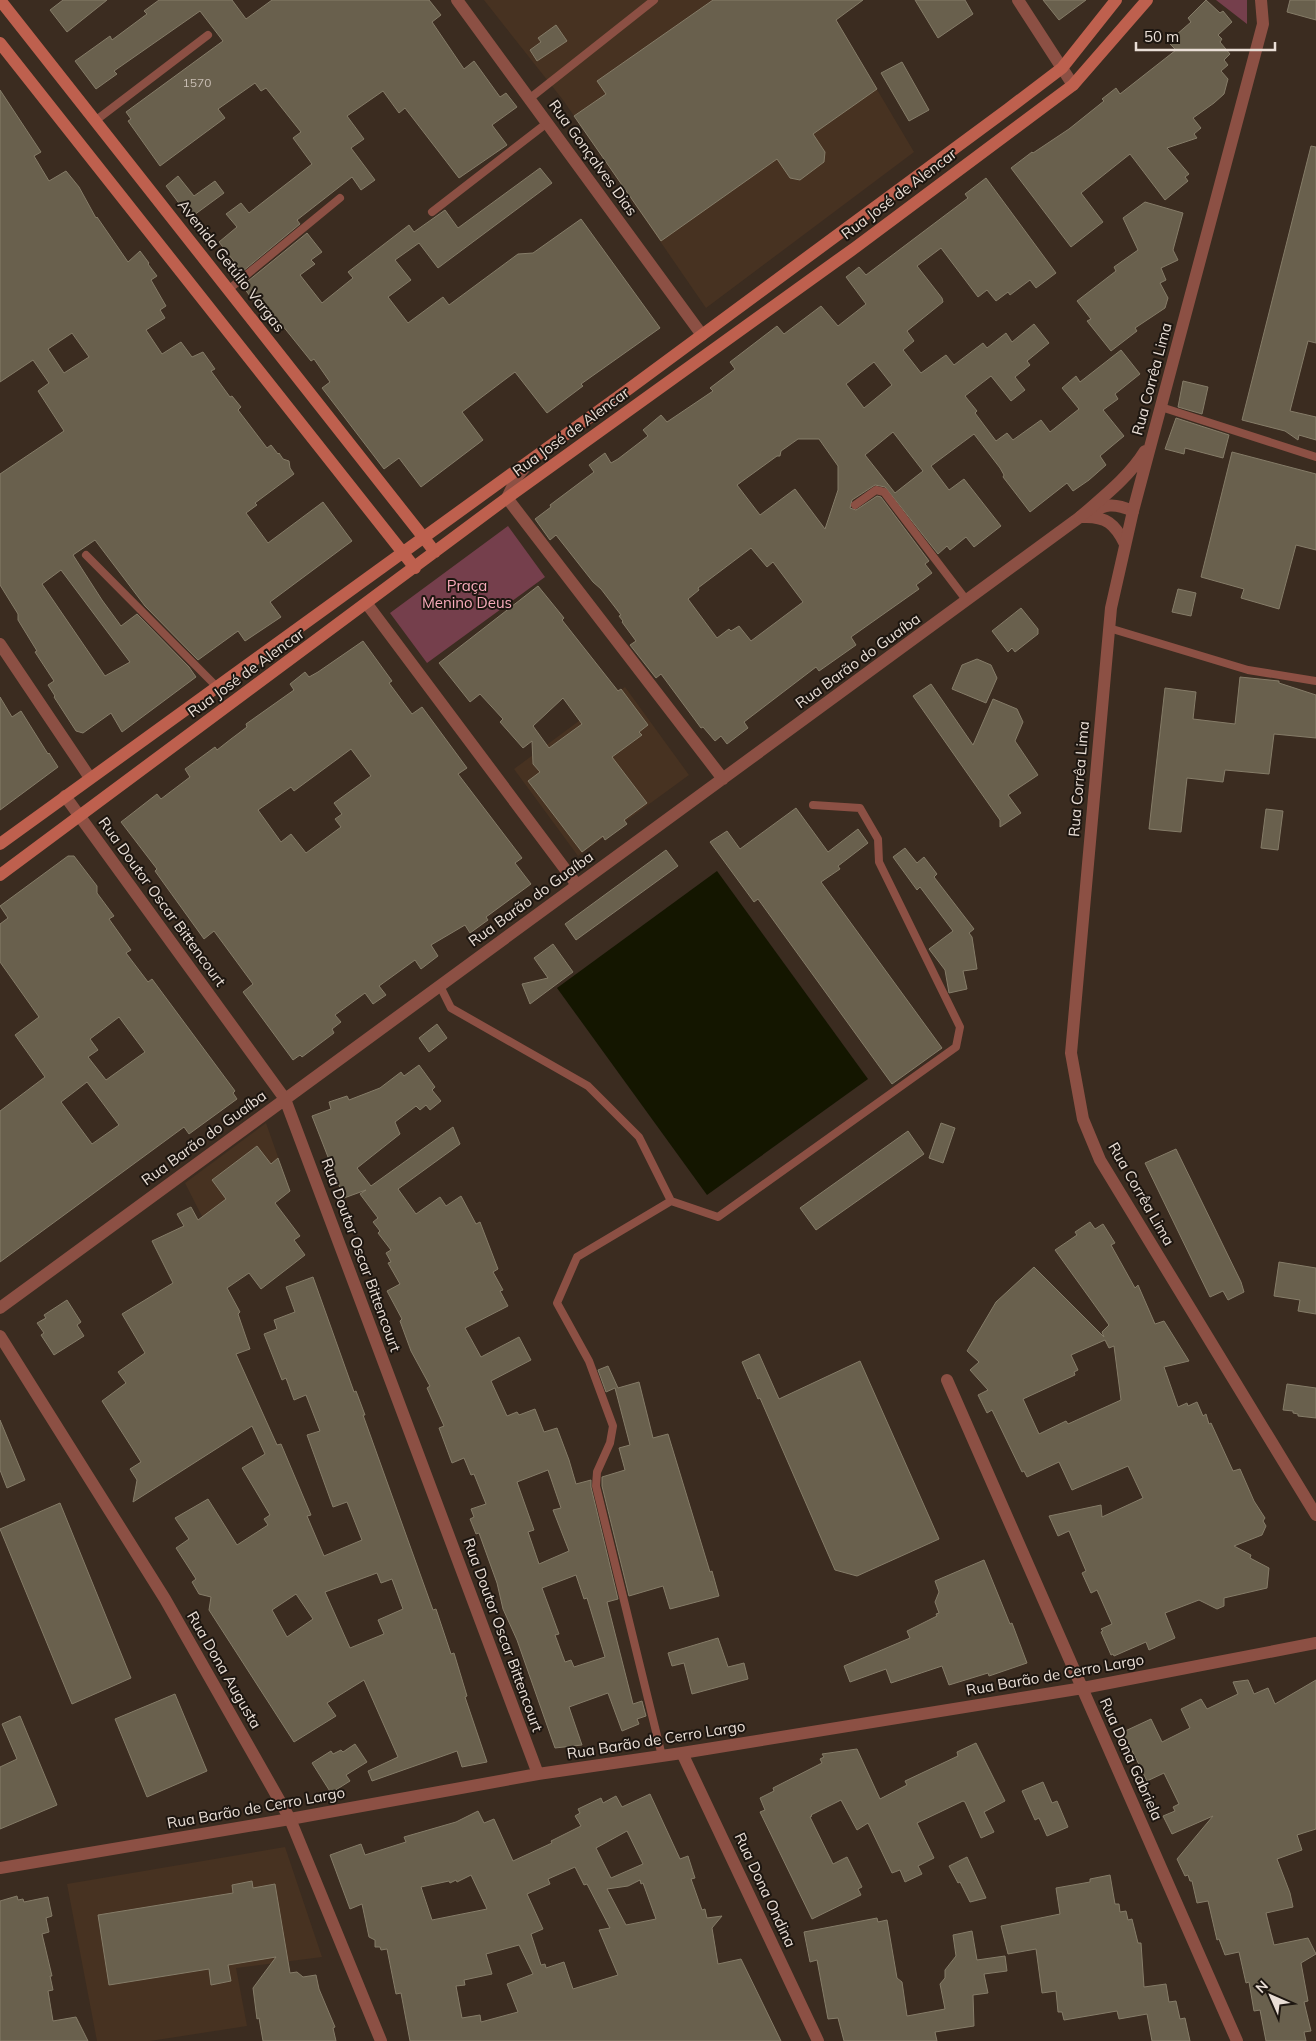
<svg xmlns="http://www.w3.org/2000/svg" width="1316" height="2041" font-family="Mulish,sans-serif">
  <rect width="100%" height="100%" fill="#3b2c20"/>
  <path fill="#473221" d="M484,0H824L914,152L706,308L563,100Z
    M625,687L689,775L578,856L514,769Z
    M266,1123L290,1191L218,1248L185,1183Z
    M285,1847L322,1957L236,1968L247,2026L150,2041H97L67,1884Z"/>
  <path fill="#753f4c" d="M1216,0H1247V24Z
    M508,526L545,577L427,663L390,613Z"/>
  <path fill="#141600" d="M717,871L868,1079L707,1195L557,988Z"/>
  <path fill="#69604d" stroke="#857c68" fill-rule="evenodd" d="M63,0H107L67,32L50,10Z
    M159,0H232L246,19L272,0H429L441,15L432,22L464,69L474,61L500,97L506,93L517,107L492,125L507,145L459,178L405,108L399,113L383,91L347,116L364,139L351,148L375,180L361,190L352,177L297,220L300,224L242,272L219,242L237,227L226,214L241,203L249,213L312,164L293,138L301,132L266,88L261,91L255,83L218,109L225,118L160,166L128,121L131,119L126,112L223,41L200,11L114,71L117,74L96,89L75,61L110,36L112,40L147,14L144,11Z
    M713,0H863L836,20L877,89L813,134L825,152L824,162L800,180L790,178L777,159L661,241L574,116L606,94L597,81Z
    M915,0H965L973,14L938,38Z
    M1043,0H1086L1059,20Z
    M1206,0L1220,13L1223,11L1232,22L1218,35L1222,39L1220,42L1230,54L1224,60L1228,65L1221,71L1228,79L1224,94L1214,103L1193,118L1201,128L1194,134L1197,138L1167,148L1189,174L1185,177L1188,181L1165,200L1130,154L1081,193L1103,222L1071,247L1011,168L1032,152L1033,153L1069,129L1104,101L1102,99L1116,88L1120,94L1176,50L1168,42L1191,22L1188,18Z
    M1290,0H1316V20L1287,12Z
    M556,25L567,41L537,61L530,50L541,42L538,38Z
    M902,62L929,110L909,121L881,73Z
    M0,90L41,152L34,156L49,181L66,171L79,187L96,218L97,217L128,262L140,251L149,263L148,264L157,276L151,280L166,306L160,310L165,318L146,330L162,354L181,342L192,357L203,352L215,369L211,371L230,397L232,396L241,407L238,410L267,448L271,445L278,454L279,453L283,459L289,461L290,468L294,474L255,503L257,505L246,513L268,543L323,502L352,541L270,602L281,617L245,641L238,631L198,660L145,606L95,540L73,555L102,600L121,626L137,614L189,667L196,677L122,732L111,713L83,733L76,731L54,697L55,696L48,685L54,681L35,652L37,651L18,620V614L0,585V474L64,431L38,391L49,383L33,360L0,382ZM72,333L89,357L64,373L48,349ZM61,570L130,662L105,676L42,584Z
    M1311,146L1316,147V343L1308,341L1290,411L1316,417V440L1299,435L1298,440L1285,431L1242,420Z
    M540,168L552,183L438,268L419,243L395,260L411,280L388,297L408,323L443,297L449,305L518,254L533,253L581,219L660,328L581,384L583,386L547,413L515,372L462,412L483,440L421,487L399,458L384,469L322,388L330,382L314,359L311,361L274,315L267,319L244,288L250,283L248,281L307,233L322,252L311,260L315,264L300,275L322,303L353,278L348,272L409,225L414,232L445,210L458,228Z
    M178,176L194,196L215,181L224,193L190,218L166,186Z
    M986,178L1056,273L1036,288L1030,280L1010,295L1008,292L996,301L987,290L978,297L941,248L917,266L942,298L943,302L907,331L914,341L903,350L921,373L946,355L954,365L983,343L987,348L1006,333L1012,342L1034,324L1049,343L1027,361L1030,365L1015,377L1025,390L1011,401L991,376L965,396L977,411L975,413L996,441L1007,433L1013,440L1041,420L1050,432L1079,409L1062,388L1076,376L1080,382L1121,350L1140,374L1115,394L1118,399L1103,410L1124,436L1100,456L1106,465L1089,480L1073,491L1067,483L1030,512L1003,477L1004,475L1000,468L974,434L931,466L949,490L964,479L1001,526L974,547L966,537L950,550L947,546L938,554L885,487L875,485L852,500L850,508L856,510L877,496L881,497L929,561L925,564L932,573L916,585L919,589L851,637L856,645L819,671L816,667L744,722L748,728L727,744L721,736L715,741L703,727L701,728L661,674L656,678L630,645L636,641L622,622L623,621L619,616L621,615L601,589L593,582L556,535L550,540L535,519L551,507L550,505L594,472L589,465L605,453L611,463L618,459L648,436L643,430L661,415L667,422L713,391L710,388L735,369L730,362L777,326L784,334L821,306L838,326L866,304L846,277L859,267L866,275L968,198L965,194ZM874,362L892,385L864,408L846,384ZM893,432L923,471L895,493L865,455ZM798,439H819L838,466V490L825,529L795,489L760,515L737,485L777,456H780L781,451ZM751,548L767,567L773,562L803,602L751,641L739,626L731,631L729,629L717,638L688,599L699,590L698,588Z
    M1145,202L1183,213L1173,250L1178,260L1161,268L1166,280L1160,283L1168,298L1165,308L1135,328L1137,331L1111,351L1087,321L1091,319L1077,301L1116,271L1114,267L1138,250L1123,218Z
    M1183,381L1208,387L1202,414L1178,407Z
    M1176,418L1229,435L1223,458L1185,448L1184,454L1165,449Z
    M1232,452L1316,474V550L1296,545L1279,609L1241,598L1244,589L1201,577Z
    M538,586L564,618L562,620L618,691L621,689L648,725L639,732L642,735L612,757L647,803L624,820L627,824L605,840L603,836L582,852L528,781L540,772L533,764L532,741L523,748L500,722L503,719L480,694L470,702L439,663ZM563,698L582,724L549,748L533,726Z
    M1178,589L1196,593L1191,616L1172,612Z
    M1021,608L1038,629V634L1015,652L1012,648L1008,652L992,631Z
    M363,641L392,681L389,683L412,714L422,707L467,768L458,774L522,858L515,863L531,884L486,917L488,920L470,933L465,925L431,945L438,956L421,969L415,960L379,986L386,995L373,1004L365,993L335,1015L341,1022L332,1029L334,1033L302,1057L300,1055L293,1060L243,992L253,984L214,931L204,939L155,871L157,869L121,822L157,794L161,799L190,777L185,769L215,747L217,750L231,739L247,727L246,724L294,690L290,684L305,672L309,677L318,672ZM351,749L371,776L334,803L342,814L335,819L341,827L306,853L291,834L281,842L258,810L291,787L294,791Z
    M977,659L991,665L997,678L986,703L952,689L962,665Z
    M1240,677L1279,681V683L1316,695V738L1274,734L1269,774L1225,770L1223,782L1187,778L1181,832L1149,829L1165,688L1196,692L1193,719L1235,724Z
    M931,684L973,745L993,699L1017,709L1023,722L1015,741L1038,775L1008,795L1021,813L1000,827V820L913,696Z
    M0,697L12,717L21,711L48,754L49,753L58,767L0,810Z
    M796,808L828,852L858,829L868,843L838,866L840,869L821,882L942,1048L892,1084L758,899L754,902L710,842L727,831L740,849Z
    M1266,809L1283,811L1278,850L1261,848Z
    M905,848L917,863L924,857L937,874L934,877L974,929L969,933L972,937L977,969L963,971L967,989L949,993L945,970L929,949L953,931L920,887L917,890L893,857Z
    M666,850L678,866L576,940L565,924Z
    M68,856H74L97,886V893L114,916L109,919L131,950L126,953L148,982L152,979L235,1091L233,1093L237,1099L189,1134L184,1127L0,1262V1111L45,1077L15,1035L39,1017L0,962V924L8,918L0,906ZM119,1017L145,1052L106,1080L88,1057L98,1050L90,1039ZM87,1082L119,1125L92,1144L61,1102Z
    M553,944L573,972L530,1004L522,984L548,978L534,958Z
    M437,1024L447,1038L429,1052L419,1038Z
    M419,1065L435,1087L432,1090L441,1101L430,1110L426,1105L420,1110L416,1106L395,1122L400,1134L357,1168L371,1186L453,1127L460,1144L398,1189L416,1214L440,1197L446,1206L461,1196L476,1224L480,1222L498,1269L493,1272L503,1290L500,1291L508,1306L465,1328L481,1357L519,1337L531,1360L491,1381L507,1416L517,1412L519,1415L535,1409L544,1432L557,1428L569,1460L576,1484L591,1480V1487L618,1599L607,1602L633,1704L642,1701L646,1716L637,1719L639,1724L622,1731L608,1693L569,1707L582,1745L555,1748L517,1640L503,1609L497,1583L479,1533L476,1534L470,1519L474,1517L471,1509L486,1504L474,1474L471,1475L464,1458L452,1463L439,1428L444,1426L427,1388L430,1386L411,1351L400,1321L402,1319L387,1291L400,1284L388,1263L391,1262L386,1253L391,1250L378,1233L380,1231L373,1222L378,1218L360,1194L366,1190L344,1198L312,1116L331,1109L329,1102L347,1096L349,1100L380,1088L401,1072L404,1076ZM548,1470L561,1508L553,1510L569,1551L539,1564L528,1532L534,1530L517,1482ZM576,1575L584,1599L587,1598L605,1657L574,1667L571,1660L565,1662L555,1635L559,1634L542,1588Z
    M941,1123L955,1128L943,1163L929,1158Z
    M908,1131L924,1154L816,1230L800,1208Z
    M257,1146L271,1164L278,1158L290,1191L275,1203L300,1236L294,1240L305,1255L261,1289L249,1273L227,1288L240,1312L238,1314L250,1349L236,1354L277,1445L281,1444L311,1515L307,1516L324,1556L362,1540L347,1502L333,1507L307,1435L320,1431L306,1395L294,1400L286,1378L282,1380L264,1334L277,1329L274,1320L295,1312L286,1287L313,1277L354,1392L356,1391L365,1415H363L433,1610L436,1609L451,1654L454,1653L467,1696L465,1697L487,1762L462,1767L457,1751L372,1781L368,1771L398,1757L364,1680L327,1703L336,1716L294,1742L209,1610L211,1597L199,1594L192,1582L196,1579L176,1548L189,1539L175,1518L208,1499L237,1545L268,1525L264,1519L270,1515L242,1468L265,1454L252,1426L133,1502L137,1480L130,1469L141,1462L102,1401L126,1383L118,1372L145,1353L122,1314L173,1283L152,1241L184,1226L177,1214L191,1207L198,1220L226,1199L212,1180ZM377,1573L381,1583L392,1579L403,1609L378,1620L384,1634L350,1648L325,1592ZM296,1594L313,1619L287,1637L272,1610Z
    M1176,1149L1241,1282L1244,1292L1228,1300L1223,1291L1210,1297L1145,1163Z
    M1090,1222L1095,1229L1103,1224L1115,1243L1111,1245L1135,1288L1138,1285L1155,1324L1164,1321L1189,1361L1164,1367L1178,1407L1187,1403L1188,1406L1197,1402L1203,1416L1206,1414L1209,1424L1211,1423L1233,1471L1240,1469L1254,1501L1265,1518L1263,1521L1266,1526L1262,1535L1234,1546L1251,1555L1250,1558L1269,1568L1267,1588L1224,1598V1606L1217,1609L1199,1600L1165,1613L1175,1638L1149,1650L1146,1642L1114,1656L1113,1654L1111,1655L1101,1632L1103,1631L1101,1629L1112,1624L1097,1590L1091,1593L1082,1573L1086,1571L1069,1531L1058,1536L1049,1516L1101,1505L1102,1517L1143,1498L1128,1466L1072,1490L1059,1462L1027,1477L1024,1471L1022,1472L992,1410L987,1413L978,1395L988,1390L970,1370L979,1362L967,1351L996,1302L1034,1267L1104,1337L1102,1332L1109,1325L1055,1250L1077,1235L1075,1232ZM1105,1340L1109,1348L1114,1346L1121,1400L1068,1424L1066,1421L1039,1434L1023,1399L1075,1375L1074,1372L1078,1370L1071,1355Z
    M1279,1262L1316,1268V1314L1298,1311L1300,1300L1274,1296Z
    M67,1300L81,1322L77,1325L84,1336L54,1355L41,1335L44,1333L37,1323L46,1318L44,1315Z
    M759,1354L779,1399L860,1361L939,1539L857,1576L835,1570L760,1398L758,1399L742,1362Z
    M608,1366L618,1388L639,1382L653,1438L668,1434L710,1572L712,1571L719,1596L670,1609L663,1586L629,1596L602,1486V1477L625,1470L619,1448L630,1445L615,1388L606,1392L598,1370Z
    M1287,1384L1316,1388V1418L1298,1416V1414L1293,1413V1411L1283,1410Z
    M0,1420L25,1480L7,1488L0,1470Z
    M60,1503L131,1678L72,1704L0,1529Z
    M984,1560L1010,1624L1012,1623L1027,1663L989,1676L988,1673L949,1685L942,1666L891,1683L886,1669L850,1682L844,1666L910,1638L907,1631L937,1616L936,1614L939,1613L935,1602L939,1592L935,1581Z
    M718,1638L728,1667L744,1663L748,1679L692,1694L684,1663L672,1666L668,1653Z
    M1248,1680L1254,1694L1268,1688L1275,1704L1316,1680V1829L1297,1835L1302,1850L1277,1859L1290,1893L1293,1907L1266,1913L1274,1945L1308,1938L1316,1954L1301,1963L1308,2001L1304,2002L1311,2031L1304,2032L1306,2041H1266L1260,2010L1254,2011L1249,1982L1246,1983L1239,1952L1225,1955L1219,1939L1217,1940L1208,1901L1197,1903L1192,1881H1190L1188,1875L1185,1876L1177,1859L1213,1816L1172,1834L1163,1816L1175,1811L1173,1807L1179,1804L1164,1773L1147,1781L1123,1732L1151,1719L1162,1742L1190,1728L1181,1709L1201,1699L1207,1709L1238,1694L1233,1682Z
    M175,1694L207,1771L147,1797L115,1719Z
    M20,1716L57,1805L0,1829V1767L17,1759L2,1724Z
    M976,1743L1005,1801L984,1812L994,1832L981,1838L965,1802L963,1801L917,1823L934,1858L918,1866L922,1874L905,1882L900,1870L892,1873L868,1823L857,1830L841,1800L811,1815L812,1816L810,1817L833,1864L847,1857L862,1887L858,1889L861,1895L812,1919L760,1812L765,1810L760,1798L774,1791L773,1788L822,1763L820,1759L824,1757L822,1754L857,1749L880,1799L907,1785L905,1781L958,1756L957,1752Z
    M355,1744L367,1762L346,1775L350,1781L331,1793L312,1763L331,1751L333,1754L341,1750L343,1752Z
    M1043,1782L1052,1803L1057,1801L1068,1827L1047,1836L1039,1818L1035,1820L1022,1791Z
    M650,1794L680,1859L688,1856L695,1878L691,1879L702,1910L705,1909L707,1918L722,1916L712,1928L718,1964L741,1959L781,2041H410L401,1993L396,1994L387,1949L381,1950L380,1947H375V1940L369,1937L362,1904L350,1909L330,1855L361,1844L365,1855L406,1842L404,1837L456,1822L478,1811L484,1823L494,1819L513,1861L552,1843L551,1841L581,1826L575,1816L580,1813L578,1809L601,1798L603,1803L616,1796L622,1807ZM627,1831L643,1864L611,1878L596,1848ZM575,1867L584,1885L587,1884L610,1928L599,1930L618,1975L573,1989L564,1962L546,1968L545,1964L541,1965L531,1934L543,1929L527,1894L550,1884L548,1879ZM471,1875L487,1909L432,1920L421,1887L449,1881L450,1883L456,1880L457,1882ZM640,1880L641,1884L643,1883L656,1919L626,1925L607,1889L628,1886ZM519,1945L533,1974L507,1984L518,2012L481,2022L480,2015L462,2018L456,1986L465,1985L464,1980L492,1974L486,1954Z
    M967,1857L986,1898L970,1902L960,1882L958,1883L949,1866Z
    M1110,1875L1115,1904H1119L1120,1912L1126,1911L1128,1920L1132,1919L1138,1943H1141L1144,1987L1166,1984L1169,2002L1176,2001L1180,2019L1185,2018L1190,2041H1152L1147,2014L1119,2019L1117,2011L1064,2020L1062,2012H1058L1056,1991L1042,1993L1036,1949L1008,1954L1001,1926L1060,1914L1056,1888L1090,1882V1879Z
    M252,1881L253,1888L275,1884L290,1973L297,1972L303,1977L316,1975L319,1989L335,2027L333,2028L336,2041H263L259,2018L257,2019L253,1988L276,1957L228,1965L231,1981L211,1985L209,1969L109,1985L98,1915L233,1893L232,1885Z
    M17,1896L18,1900L23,1899L24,1902L48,1897L52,1916L46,1918L49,1932L42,1934L52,1976H50L53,1990L48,1991L53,2021L76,2017L88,2041H0V1901Z
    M877,1918L878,1922L887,1920L897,1978L902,1982L907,2016L945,2009L940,1984L945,1978V1970L956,1956L953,1935L972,1931L977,1960L1005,1956L1007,1971L984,1974L988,1993L973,1995L974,2026L935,2032L937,2041H844L838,2018L828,2019L817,1960L810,1962L804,1932Z"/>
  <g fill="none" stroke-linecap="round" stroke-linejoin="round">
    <path stroke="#8c5044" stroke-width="8" d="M529,99L654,0
      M95,121L208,35
      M432,212L547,123
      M228,290L340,198
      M1161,407L1316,457
      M855,505L876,490L884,492L967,601
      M86,555L217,687
      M1109,628L1248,670L1316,681
      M440,986L451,1008L588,1086L639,1137L671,1201L577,1257L557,1303L589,1361L613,1426L610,1443L597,1472L596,1486L662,1756
      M671,1201L718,1217L956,1047L960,1027L879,862L878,839L860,808L813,805"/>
    <path stroke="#8c5044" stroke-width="12" d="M457,0L702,335
      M1018,0L1073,85
      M527,465L517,477L507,498L723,779
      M1083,517C1106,516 1115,524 1125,544
      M367,604L577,885
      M0,644L90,778
      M65,796L285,1099L538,1774
      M0,1308L1080,517C1103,507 1108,500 1133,511
      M947,1380L1237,2041
      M682,1753L818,2041
      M0,1868L290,1819L538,1774L682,1753L1083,1688L1316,1643"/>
    <path stroke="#8c5044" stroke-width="12" d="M1261,0L1263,24L1133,511L1111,608L1071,1053L1083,1119L1100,1160L1316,1515
      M1080,517C1103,497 1129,477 1145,451
      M0,1336L165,1599L290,1819L381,2041"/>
    <path stroke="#be604e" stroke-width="12" d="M0,0L435,552
      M0,43L415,568
      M0,844L626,391L1008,109L1062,68L1116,0
      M0,875L507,498L856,247L1073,85L1147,0"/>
  </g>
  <g text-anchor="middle" stroke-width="4" stroke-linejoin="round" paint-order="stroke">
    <g font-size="12" fill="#c9beb4">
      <text x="197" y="87">1570</text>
    </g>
    <g font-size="15" fill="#e9ded6" stroke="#1d1610">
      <text transform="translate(593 158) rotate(54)" y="5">Rua Gonçalves Dias</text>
      <text transform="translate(899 194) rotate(-37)" y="5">Rua José de Alencar</text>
      <text transform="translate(231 266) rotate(52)" y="5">Avenida Getúlio Vargas</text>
      <text transform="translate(1152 379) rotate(-75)" y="5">Rua Corrêa Lima</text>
      <text transform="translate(571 432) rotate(-36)" y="5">Rua José de Alencar</text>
      <text transform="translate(858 661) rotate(-36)" y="5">Rua Barão do Guaíba</text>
      <text transform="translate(246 673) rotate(-36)" y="5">Rua José de Alencar</text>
      <text transform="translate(1079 779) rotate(-85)" y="5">Rua Corrêa Lima</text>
      <text transform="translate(531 899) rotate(-36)" y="5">Rua Barão do Guaíba</text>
      <text transform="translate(162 902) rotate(54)" y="5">Rua Doutor Oscar Bittencourt</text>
      <text transform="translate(204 1138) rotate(-36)" y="5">Rua Barão do Guaíba</text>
      <text transform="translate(1141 1194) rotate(60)" y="5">Rua Corrêa Lima</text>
      <text transform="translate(361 1255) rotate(70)" y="5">Rua Doutor Oscar Bittencourt</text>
      <text transform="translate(503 1635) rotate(70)" y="5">Rua Doutor Oscar Bittencourt</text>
      <text transform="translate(224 1670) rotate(60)" y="5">Rua Dona Augusta</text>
      <text transform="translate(1055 1675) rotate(-10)" y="5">Rua Barão de Cerro Largo</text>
      <text transform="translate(656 1740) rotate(-9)" y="5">Rua Barão de Cerro Largo</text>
      <text transform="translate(1131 1759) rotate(66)" y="5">Rua Dona Gabriela</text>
      <text transform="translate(256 1808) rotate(-10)" y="5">Rua Barão de Cerro Largo</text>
      <text transform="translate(765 1890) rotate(65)" y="5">Rua Dona Ondina</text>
    </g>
    <g font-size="15" fill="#f9acbc" stroke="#1d1610">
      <text x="467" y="591">Praça<tspan x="467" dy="17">Menino Deus</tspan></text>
    </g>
  </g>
  <g transform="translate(1271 1996) rotate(315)" stroke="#1d1610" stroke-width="4" paint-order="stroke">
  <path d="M0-4L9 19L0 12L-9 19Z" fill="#e9ded6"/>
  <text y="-8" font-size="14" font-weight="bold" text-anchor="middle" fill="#e9ded6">N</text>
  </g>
  <path d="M1136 42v8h139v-8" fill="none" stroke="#e9ded6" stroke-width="2.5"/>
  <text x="1144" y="42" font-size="15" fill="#e9ded6" stroke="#1d1610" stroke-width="4" paint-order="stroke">50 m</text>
</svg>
